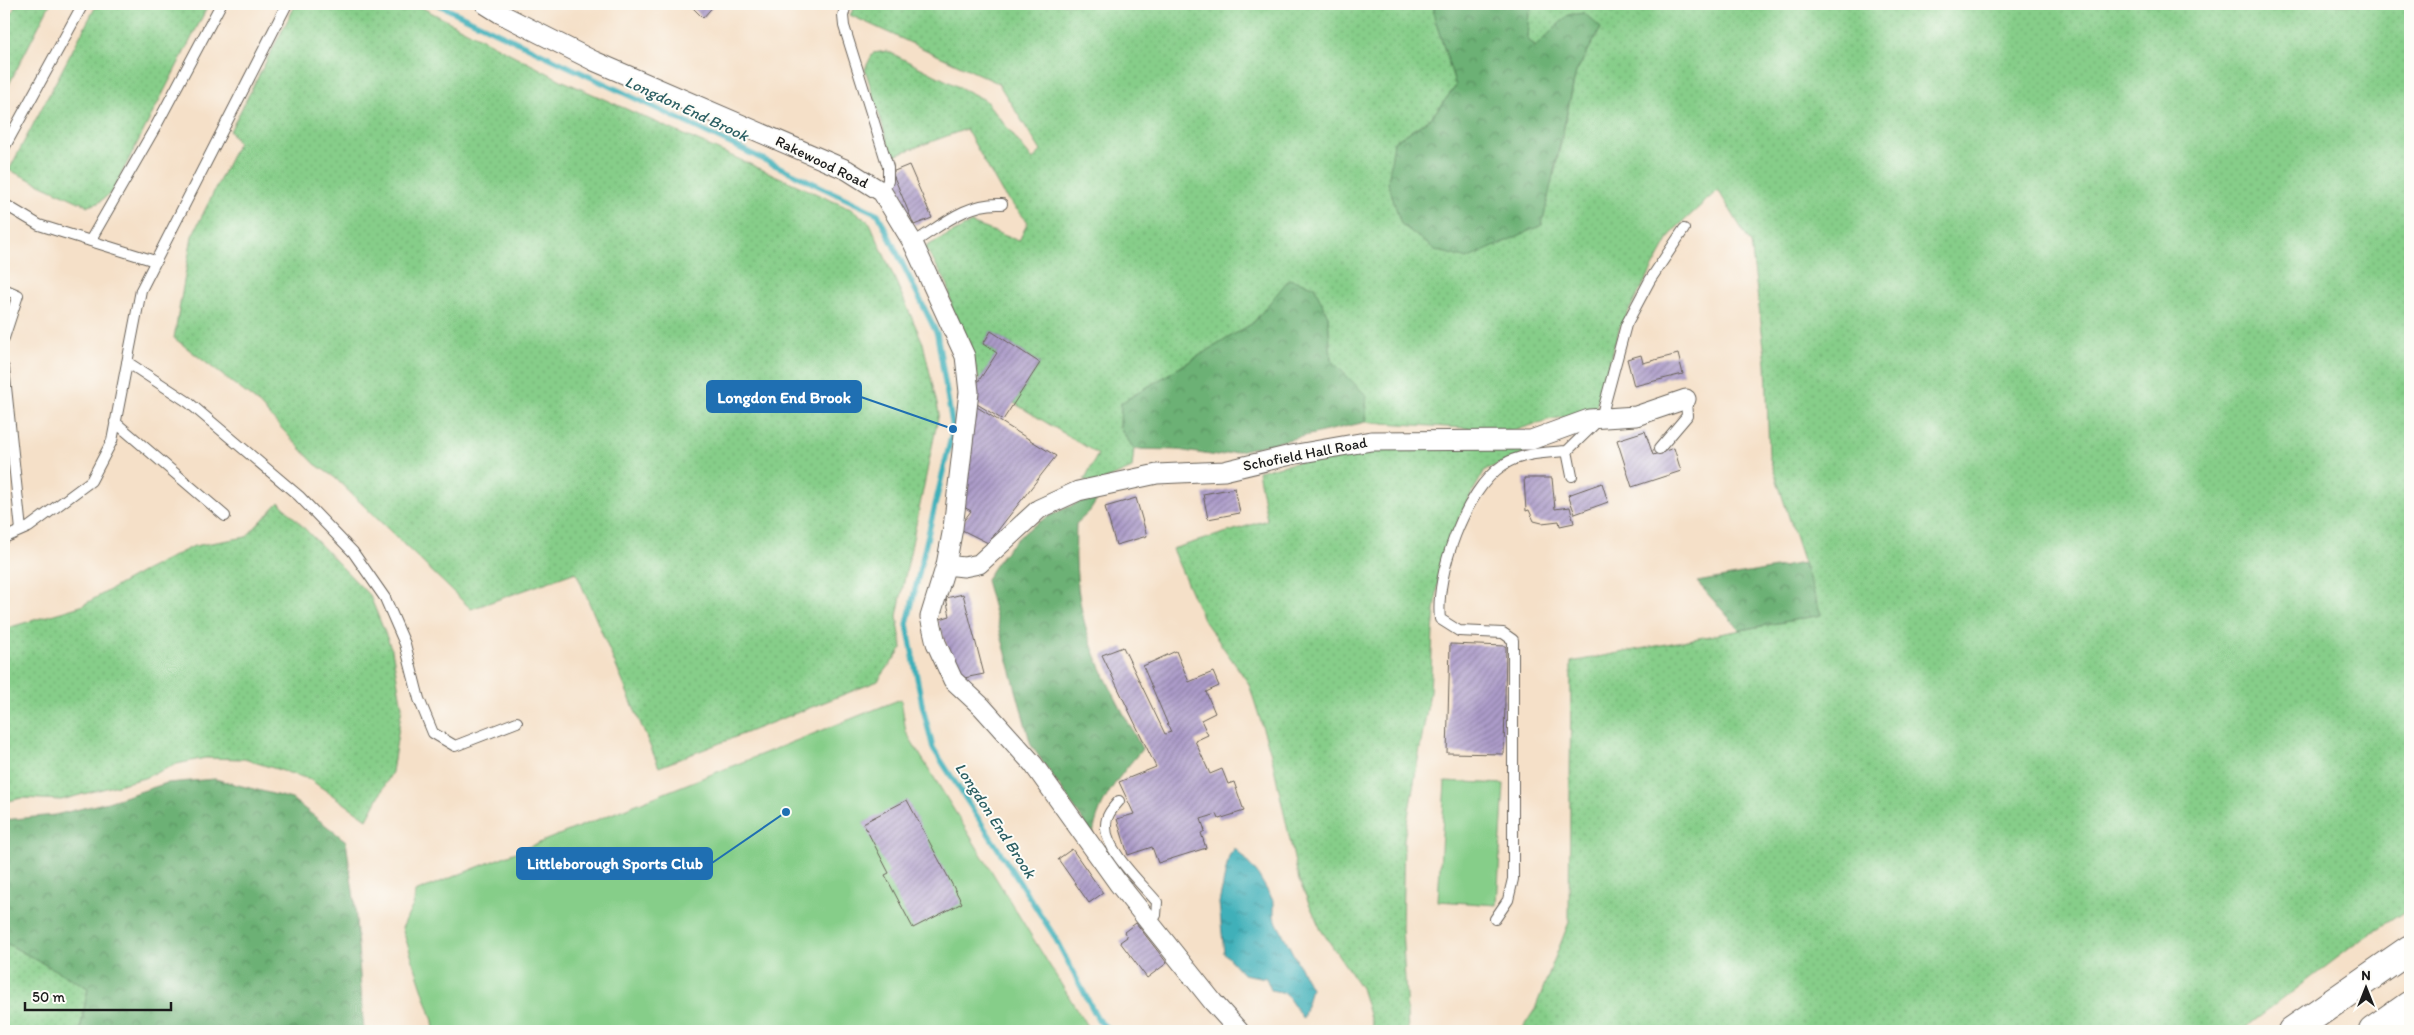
<svg xmlns="http://www.w3.org/2000/svg" width="2414" height="1035" font-family="Itim,sans-serif">
  <defs>
    <pattern id="grass-dots" width="8" height="8" patternUnits="userSpaceOnUse" patternTransform="scale(1.25)"><rect width="8" height="8" fill="#86ce89"/><path d="M2 2h.1M6 6h.1" fill="none" stroke="#73b076" stroke-width="1.8" stroke-linecap="round"/></pattern>
    <pattern id="forest-crowns" width="20" height="18" patternUnits="userSpaceOnUse" patternTransform="scale(1.25)"><rect width="20" height="18" fill="#6cb175"/><path d="M2 6a3 3 0 1 1 6 0M12 15a3 3 0 1 1 6 0" fill="none" stroke="#588f5f"/></pattern>
    <pattern id="water-ripples" width="26" height="14" patternUnits="userSpaceOnUse" patternTransform="scale(1.25)"><rect width="26" height="14" fill="#40b0b9"/><path d="M2 4q2-2 4 0t4 0M15 11q2-2 4 0t4 0" fill="none" stroke="#358e96"/></pattern>
    <pattern id="building-hatch" width="6" height="6" patternUnits="userSpaceOnUse" patternTransform="scale(1.25)"><rect width="6" height="6" fill="#ac9bc9"/><path d="M-1 1l2-2M0 6l6-6M5 7l2-2" fill="none" stroke="#8b7ea2"/></pattern>
  </defs>
  <rect width="100%" height="100%" fill="#fdfcf7"/>
  <filter id="ink" filterUnits="userSpaceOnUse"><feTurbulence type="fractalNoise" baseFrequency=".02" numOctaves="2"/><feDisplacementMap in="SourceGraphic" scale="10" xChannelSelector="R" yChannelSelector="G"/><feConvolveMatrix kernelMatrix="1 2 1 2 8 2 1 2 1" color-interpolation-filters="sRGB"/></filter>
  <filter id="wash" filterUnits="userSpaceOnUse"><feTurbulence type="fractalNoise" baseFrequency=".0096" numOctaves="4" result="noise"/><feDisplacementMap in="SourceGraphic" scale="20" xChannelSelector="R" yChannelSelector="G"/><feGaussianBlur stdDeviation="1.12" result="paint"/><feColorMatrix in="noise" values="0 0 0 0 0 0 0 0 0 0 0 0 0 0 0 0 0 1.4 0 .05"/><feComposite in="paint" operator="in"/></filter>
  <g filter="url(#wash)">
    <rect width="100%" height="100%" fill="#f5e0c8"/>
    <path fill="url(#grass-dots)" stroke="#517552" d="M16,4H50L4,94V30Z
      M97,4H209L112,192L98,203L88,206L9,170Z
      M296,4H415L561,80L853,210L870,223L923,343L939,413L897,616L902,648L878,681L659,767L576,572L471,609L334,477L315,464L256,401L174,338L192,236L238,143L230,131Z
      M856,4H1434V16L1456,86L1431,118L1394,142L1554,175L1576,72L1601,28L1568,15L1536,47L1527,39L1529,12L1535,4H2410V908L2362,939L2241,1031H1524V1026L1535,1009L1569,922L1571,662L1821,615L1769,456L1766,363L1751,244L1718,190L1673,231L1620,327L1595,411L1548,420L1513,431L1366,422V395L1331,360L1328,316L1289,280L1253,323L1121,403L1120,428L1134,449L1132,468L1095,484L1084,480L1098,454L1014,403L1040,363L991,331L983,344L997,353L979,382L970,343L952,309L948,285L925,247L971,223L1019,241L1028,222L1003,194L966,129L892,156L865,69L873,53L887,51L985,100L1033,160L1041,151L998,83L850,15Z
      M1571,435L1485,470L1462,511L1440,563L1433,632L1430,692L1404,839L1402,928L1408,1031H1374L1361,988L1321,930L1299,881L1271,754L1249,684L1203,619L1172,549L1267,520L1258,471L1368,447Z
      M279,502L370,596L392,650L402,707L392,772L367,819L309,779L244,759L205,758L177,764L144,778L61,800L22,798L4,802V629L81,606L142,572L194,546L246,537Z
      M4,942L88,988L80,1031H4Z"/>
    <path fill="url(#forest-crowns)" stroke="#446648" d="M1434,4H1535L1529,12L1527,38L1535,47L1568,15L1584,13L1601,28L1576,72L1542,225L1467,259L1435,250L1401,224L1388,183L1394,142L1431,118L1456,86L1434,16Z
      M1289,279L1314,286L1328,316L1331,360L1366,395V422L1217,456L1178,450L1134,449L1120,428L1121,403L1253,323Z
      M1100,495L1090,511L1076,524C1075,554 1076,583 1082,612C1092,660 1120,705 1142,749C1121,775 1098,800 1093,835L1031,745L986,580C1014,530 1048,513 1100,495Z
      M1804,563L1821,615L1740,630L1697,582Z
      M215,779L292,799L346,841L355,906L364,1031H80L88,988L4,942V820L55,815L108,802L167,783Z"/>
    <path fill="#86ce89" stroke="#517552" d="M901,699L906,732L1090,1031H434L433,1021L402,928L414,903L415,892Z
      M1445,781L1504,784L1497,905L1438,901Z"/>
    <path fill="url(#water-ripples)" stroke="#2e666a" d="M1235,848L1257,873L1274,902V917L1311,988L1303,1019L1285,993L1271,990L1266,978L1243,974L1224,953L1219,903L1229,856Z"/>
    <g fill="none" stroke-linecap="round" stroke-linejoin="round">
      <path stroke="#40b0b9" stroke-width="5.5" d="M437,4L878,214L937,334L953,429L907,624L922,704L933,748L1053,934L1099,1021L1111,1031"/>
    </g>
    <g id="blocks">
      <path fill="url(#building-hatch)" d="M689,4H715L703,18Z
        M909,165L932,218L914,225L892,172Z
        M991,331L1040,363L1003,420L972,401V391L997,353L983,344Z
        M1678,354L1683,374L1634,386L1627,359L1641,355L1643,363Z
        M972,404L1056,456L988,543L958,528L971,511L960,505Z
        M1645,431L1653,455L1674,448L1681,471L1632,487L1617,440Z
        M1524,478H1552L1555,509L1570,507L1574,523L1560,526L1559,521L1542,523L1534,521L1529,510L1526,511Z
        M1602,483L1608,502L1575,514L1568,495Z
        M1235,488L1240,513L1208,519L1203,494Z
        M1136,498L1147,536L1116,545L1105,507Z
        M963,594L984,674L959,679L937,620L950,616L946,598Z
        M1450,644L1506,646L1504,754L1447,753Z
        M1123,647L1165,734L1171,732L1143,666L1176,651L1189,682L1213,672L1219,686L1206,692L1215,713L1201,720L1208,735L1195,741L1210,774L1222,769L1228,784L1234,782L1244,811L1219,819L1217,814L1201,819L1205,831L1201,833L1206,848L1158,863L1152,847L1128,855L1117,819L1134,814L1119,782L1156,767L1102,655Z
        M907,800L962,903L913,928L885,875L889,873L863,823Z
        M1072,849L1103,893L1089,903L1058,859Z
        M1136,923L1167,963L1147,978L1120,942L1127,937L1124,932Z"/>
    </g>
  </g>
  <g filter="url(#ink)">
    <use href="#blocks" fill-opacity="0" stroke="#686158" stroke-width="1"/>
    <g fill="none" stroke-linecap="round" stroke-linejoin="round">
      <g stroke="#686158" stroke-width="12">
        <path id="service" d="M846,4L843,16L844,26L888,167V181L882,192
          M4,148L83,4
          M4,204L39,225L155,261
          M90,241L156,126L221,4
          M913,243C942,225 967,202 1002,204
          M4,289L18,295L4,338
          M127,362L188,402L299,496L353,552L385,598L405,644L419,699L433,733L455,746L517,722
          M4,368L21,530
          M115,422L225,516
          M1659,449L1687,416L1686,399
          M1572,476L1567,451L1601,418L1626,325L1650,280L1684,229
          M4,538L29,527L91,481L112,441L141,290L287,4
          M1119,801C1113,808 1106,815 1106,825C1104,849 1142,884 1157,902L1156,915L1151,923
          M1495,919L1508,900L1513,879V640L1503,633L1459,631L1440,619C1435,575 1465,490 1503,465C1521,453 1546,453 1567,451"/>
      </g>
      <g stroke="#686158" stroke-width="21">
        <path id="minor" d="M485,4L501,14L594,61L847,170L882,192L913,243L965,356L969,392L953,528L946,565L930,617L936,643L953,680L982,707L1033,764L1118,883L1213,1002L1239,1031
          M946,565L964,567L979,564L1039,509L1078,491L1157,474L1224,471L1291,455L1371,441L1531,440L1589,419L1636,416L1686,399"/>
      </g>
      <g stroke="#686158" stroke-width="30">
        <path id="motorway" d="M2292,1031L2410,949
          M2373,1031L2410,1005"/>
      </g>
      <use href="#service" stroke="#fff" stroke-width="10"/>
      <use href="#minor" stroke="#fff" stroke-width="19"/>
      <use href="#motorway" stroke="#fff" stroke-width="28"/>
    </g>
  </g>
  <g text-anchor="middle" stroke-width="4" stroke-linejoin="round" paint-order="stroke">
    <g font-size="15" fill="#1c1c1c" stroke="#fdfcf7">
      <text transform="translate(822 162) rotate(26)" y="5">Rakewood Road</text>
      <text transform="translate(1305 454) rotate(-11)" y="5">Schofield Hall Road</text>
    </g>
    <g font-size="16" font-style="italic" fill="#2c5f63" stroke="#fdfcf7">
      <text transform="translate(687 108) rotate(25)" y="6">Longdon End Brook</text>
      <text transform="translate(996 820) rotate(57)" y="6">Longdon End Brook</text>
    </g>
  </g>
  <path fill="none" stroke="#1f6fb2" stroke-width="2" d="M953 429L861 397M786 812L712 863"/>
  <g fill="#1f6fb2" stroke="#fdfcf7" stroke-width="2">
    <circle cx="953" cy="429" r="5"/>
    <circle cx="786" cy="812" r="5"/>
  </g>
  <g fill="#1f6fb2" stroke="#1f6fb2" stroke-width="2">
    <rect x="707" y="381" width="154" height="31" rx="5"/>
    <rect x="517" y="848" width="195" height="31" rx="5"/>
  </g>
  <g font-size="16" text-anchor="middle" font-weight="bold" fill="#fff">
    <text x="784" y="403">Longdon End Brook</text>
    <text x="615" y="869">Littleborough Sports Club</text>
  </g>
  <rect width="2414" height="1035" fill="none" stroke="#fdfcf7" stroke-width="20"/>
  <g transform="translate(2366 988)" stroke="#fdfcf7" stroke-width="4" paint-order="stroke">
  <path d="M0-4L9 19L0 12L-9 19Z" fill="#1c1c1c"/>
  <text y="-8" font-size="14" font-weight="bold" text-anchor="middle" fill="#1c1c1c">N</text>
  </g>
  <path d="M25 1002v8h146v-8" fill="none" stroke="#1c1c1c" stroke-width="2.5"/>
  <text x="32" y="1002" font-size="15" fill="#1c1c1c" stroke="#fdfcf7" stroke-width="4" paint-order="stroke">50 m</text>
</svg>
